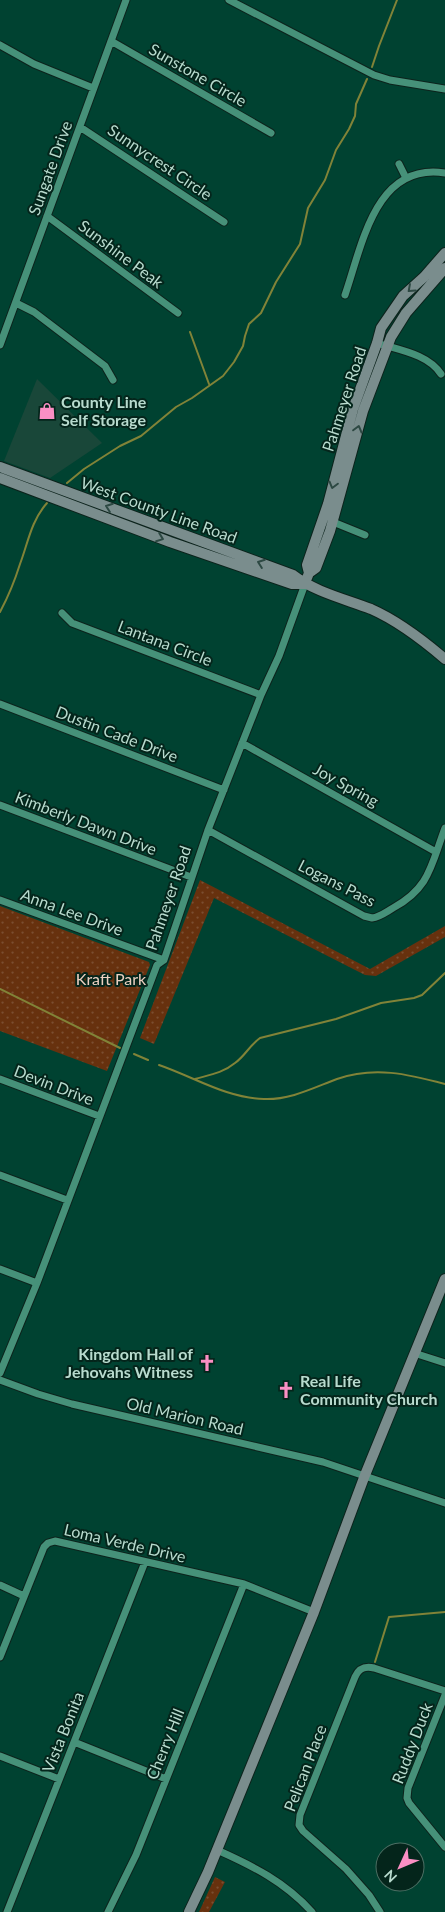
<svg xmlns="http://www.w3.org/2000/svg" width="445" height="1912" font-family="Lato,sans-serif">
  <defs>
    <pattern id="grass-dots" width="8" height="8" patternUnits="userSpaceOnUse" patternTransform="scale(1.25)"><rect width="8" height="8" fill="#67310e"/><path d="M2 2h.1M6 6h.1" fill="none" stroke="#7b4e30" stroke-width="1.8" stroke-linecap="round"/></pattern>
  </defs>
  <rect width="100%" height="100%" fill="#004231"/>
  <path fill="#194739" d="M37,379L102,443L50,478L4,461Z"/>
  <path fill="url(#grass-dots)" d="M200,880L370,969L445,926V937L376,976L365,975L214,898L154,1044L140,1038Z
    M0,906L149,962L150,965L107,1071L0,1031Z
    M215,1877L225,1882L209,1912H199Z"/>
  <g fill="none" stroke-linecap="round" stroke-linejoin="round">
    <path stroke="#818338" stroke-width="2" d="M372,67L379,46L397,0
      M190,332L209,384
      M67,483L84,469L120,446L141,436L176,407L192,398L223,376L234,362L243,346L245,336L249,324L261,313L276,282L300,244L308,208L325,180L336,150L349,129L355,116L356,104L367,79
      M0,612C8,597 15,580 20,564C28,543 31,521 47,503
      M0,989L120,1048
      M134,1054L148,1060
      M159,1065C194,1077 226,1098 264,1099C290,1100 313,1088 337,1079C374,1066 408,1074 445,1084
      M195,1079C209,1075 223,1073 235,1063C245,1056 249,1046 260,1038L336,1019L381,1003L414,998L422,995L445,973
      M375,1662L389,1617L445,1612"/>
    <g stroke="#0c231c" stroke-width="9">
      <path id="street" d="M229,0L374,75L390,80L445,89
        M111,41L271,133
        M0,45L34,64L93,88
        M80,127L224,222
        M399,164L406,178
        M47,216L178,313
        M345,295C362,246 375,162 445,173
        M16,303L34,312L105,366L113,380
        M377,343C399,350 428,354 441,374
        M0,345L126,0
        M333,522L365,535
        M62,613L72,623L261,695
        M0,704L224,790
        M242,743L436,852
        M0,805L191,877
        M208,830L364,916L372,918C380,917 386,912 393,908C430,888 431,865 445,828
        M0,900L164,960
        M0,1079L99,1116
        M0,1175L67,1200
        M0,1269L37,1283
        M414,1353L445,1363
        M0,1373L37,1283L157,965L164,960L208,830L261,695L279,656L305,584
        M0,1380L38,1394L72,1404L323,1462L445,1503
        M0,1585L24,1596
        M0,1657L44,1547L48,1543L55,1541L244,1584L314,1612
        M445,1695L408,1788L407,1798L409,1803L445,1847
        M74,1742L166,1779
        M0,1756L59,1779
        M217,1850C253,1866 285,1882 312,1912
        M7,1912L145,1562
        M108,1912L136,1855L244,1584
        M380,1912L369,1895L346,1869L303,1831L299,1825L300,1815L355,1677C359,1668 365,1666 374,1668L445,1691"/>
    </g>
    <g stroke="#0c231c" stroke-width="12">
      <path id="secondary" d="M0,467L293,575C315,592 345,599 371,609C396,620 424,641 445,659
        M0,478L170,542L292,584H305
        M309,573L307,565L328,504L353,409L377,343L381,328L403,296L424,277L445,253
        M307,578L309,573L316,568L330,531L363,411L391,337L406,313L445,268
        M189,1912L208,1872L314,1612L365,1475L445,1279"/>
    </g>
    <use href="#street" stroke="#469179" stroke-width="7"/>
    <use href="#secondary" stroke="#7a8d8d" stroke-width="10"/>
  </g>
  <defs><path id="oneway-chevron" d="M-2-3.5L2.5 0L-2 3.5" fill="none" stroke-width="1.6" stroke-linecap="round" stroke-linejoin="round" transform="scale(1.25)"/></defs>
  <g stroke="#2d4943">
    <use href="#oneway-chevron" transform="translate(411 289) rotate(138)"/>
    <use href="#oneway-chevron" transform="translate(358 429) rotate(-75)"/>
    <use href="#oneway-chevron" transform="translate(333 485) rotate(105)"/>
    <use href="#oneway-chevron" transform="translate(109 507) rotate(-160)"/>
    <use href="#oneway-chevron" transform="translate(160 538) rotate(21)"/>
    <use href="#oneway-chevron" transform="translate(261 563) rotate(-160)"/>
  </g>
  <defs>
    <g id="shop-bare" transform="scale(1.35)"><path d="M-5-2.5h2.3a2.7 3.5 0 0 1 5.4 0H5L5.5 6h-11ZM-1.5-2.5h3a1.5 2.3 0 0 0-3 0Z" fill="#fb8fc4" stroke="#04251b" stroke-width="2.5" paint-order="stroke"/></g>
    <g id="church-bare" transform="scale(1.35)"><path d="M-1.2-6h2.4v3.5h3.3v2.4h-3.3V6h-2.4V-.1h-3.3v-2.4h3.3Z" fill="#fb8fc4" stroke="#04251b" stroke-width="2.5" paint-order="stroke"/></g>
  </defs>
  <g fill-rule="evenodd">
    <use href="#shop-bare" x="47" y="411"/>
    <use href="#church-bare" x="207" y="1363"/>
    <use href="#church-bare" x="286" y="1390"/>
  </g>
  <g text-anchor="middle" stroke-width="4" stroke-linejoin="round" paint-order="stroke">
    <g font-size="16" fill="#b8dbce" stroke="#04251b">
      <text transform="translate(198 75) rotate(30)" y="6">Sunstone Circle</text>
      <text transform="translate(160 162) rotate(34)" y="6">Sunnycrest Circle</text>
      <text transform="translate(50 168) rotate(-70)" y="6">Sungate Drive</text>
      <text transform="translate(121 254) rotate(37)" y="6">Sunshine Peak</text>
      <text transform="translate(344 399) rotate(-72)" y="6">Pahmeyer Road</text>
      <text transform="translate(159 510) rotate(20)" y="6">West County Line Road</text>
      <text transform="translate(165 643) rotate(21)" y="6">Lantana Circle</text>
      <text transform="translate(117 734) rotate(21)" y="6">Dustin Cade Drive</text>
      <text transform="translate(346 785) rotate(29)" y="6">Joy Spring</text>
      <text transform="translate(86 823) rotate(21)" y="6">Kimberly Dawn Drive</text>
      <text transform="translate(337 883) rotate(27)" y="6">Logans Pass</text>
      <text transform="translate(168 898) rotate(-71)" y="6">Pahmeyer Road</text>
      <text transform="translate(72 912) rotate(20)" y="6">Anna Lee Drive</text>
      <text transform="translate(54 1085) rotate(21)" y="6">Devin Drive</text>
      <text transform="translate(185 1416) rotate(13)" y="6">Old Marion Road</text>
      <text transform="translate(125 1543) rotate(13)" y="6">Loma Verde Drive</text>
      <text transform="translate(63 1732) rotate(-68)" y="6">Vista Bonita</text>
      <text transform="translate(412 1743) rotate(-69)" y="6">Ruddy Duck</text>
      <text transform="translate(165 1744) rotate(-68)" y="6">Cherry Hill</text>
      <text transform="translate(305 1768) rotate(-69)" y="6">Pelican Place</text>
    </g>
    <g font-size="16" font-weight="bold" fill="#b8dbce" stroke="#04251b" text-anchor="start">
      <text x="61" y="408">County Line<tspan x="61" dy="18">Self Storage</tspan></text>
      <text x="193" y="1360" text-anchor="end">Kingdom Hall of<tspan x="193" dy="18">Jehovahs Witness</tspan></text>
      <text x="300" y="1387">Real Life<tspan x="300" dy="18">Community Church</tspan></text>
    </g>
    <g font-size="16" fill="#ecd0c0" stroke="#04251b">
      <text x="111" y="985">Kraft Park</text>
    </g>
  </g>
  <g transform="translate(400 1867) rotate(226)"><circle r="24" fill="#04251b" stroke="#4c6e63"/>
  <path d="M0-4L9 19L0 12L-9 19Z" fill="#fb8fc4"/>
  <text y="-8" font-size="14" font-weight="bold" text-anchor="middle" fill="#b8dbce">N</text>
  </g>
</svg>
